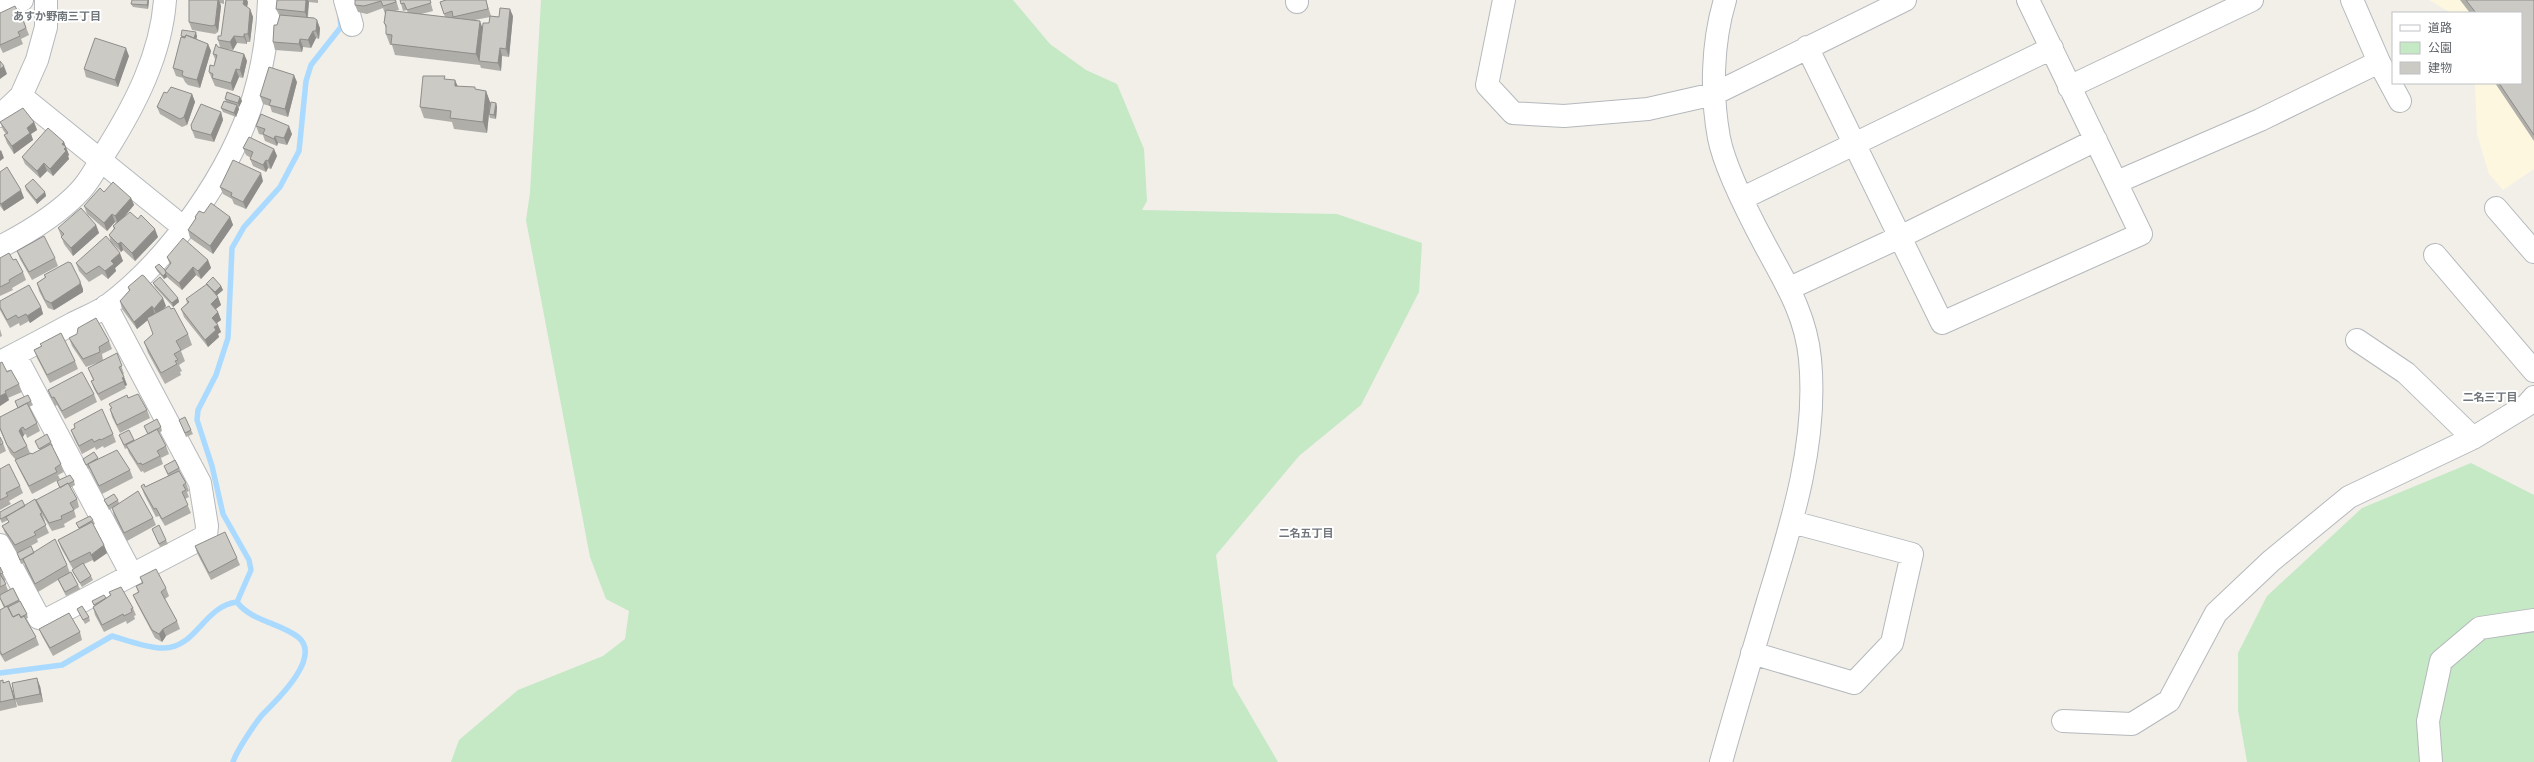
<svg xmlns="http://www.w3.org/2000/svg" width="2534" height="762" font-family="Raleway,'Noto Sans JP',sans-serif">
  <rect width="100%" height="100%" fill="#f1efe8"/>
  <path fill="#fef7e0" d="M2429,0H2534V169L2503,190L2489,174L2477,134L2475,83H2521V13H2451Z"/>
  <path fill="#c5e8c5" d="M541,0H1013L1050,44L1086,70L1117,84L1144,149L1147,201L1142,210L1337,214L1422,243L1419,292L1361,405L1299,456L1216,555L1233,685L1278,762H451L459,740L518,690L603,656L625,639L629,611L606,599L590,557L526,220L530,193Z
    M2471,463L2534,495V762H2247L2238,710V653L2267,596L2362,508Z"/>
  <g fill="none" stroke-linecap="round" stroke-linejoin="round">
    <path stroke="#aadaff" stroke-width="5.5" d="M0,673L62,665L112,636C126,640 150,649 164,648C196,648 204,606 237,602L251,570L249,560L223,514L212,466L197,420L198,410L216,375L228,338L232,248L244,227L280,187L299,151L306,81L311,65L341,27L340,17
      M233,762C237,750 254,725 262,715C276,701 323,657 298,637C280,623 251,621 237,602"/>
    <g stroke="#b5b8bc" stroke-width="24">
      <path id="minor" d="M345,0L352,25
        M1297,0V2
        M1504,0L1487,85L1513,113L1564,116L1648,109L1714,94L1905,0
        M2352,0L2379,62L2400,101
        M0,11L22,0
        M1807,47L1942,323L2141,234L2028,0
        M2069,87L2252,0
        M21,96L183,227
        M0,116L21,96L37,60L46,27V0
        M2117,182L2260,120L2379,62
        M1743,198L2052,48
        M2496,208L2534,252
        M0,247C29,232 57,215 79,192C90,181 98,165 106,151C135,105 161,55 165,0
        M2435,255L2534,371
        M1790,288L1900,237L2096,140
        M2357,340L2406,373L2473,438
        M15,355L132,575
        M0,362C24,350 48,337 72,324C83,318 97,313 107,306C170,259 232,171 254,96C263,66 268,31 269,0
        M0,545L39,618L46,620L206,536L207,526L200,483L106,306
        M1752,653L1854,683L1892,643L1912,554L1792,522
        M2063,721L2132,724L2169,701L2216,613L2271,561L2349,497L2473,438L2527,405L2534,397
        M1721,762C1736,708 1752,655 1768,601C1792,523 1818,441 1810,359C1806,315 1785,282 1765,245C1750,217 1725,169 1719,138C1711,94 1712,43 1725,0
        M2431,762L2428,721L2441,661L2480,628L2534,620"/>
    </g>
    <use href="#minor" stroke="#fff" stroke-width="22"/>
  </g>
  <path fill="#afaea9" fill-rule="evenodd" d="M149,0L148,9L133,7L131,4Z
    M189,0H224V4L220,3L221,6L218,32L215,34L192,30L189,22Z
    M277,0H318V3L309,2L308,17L320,28L319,39L316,38L311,48L303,47L302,52L275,50L273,42L280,17L276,9Z
    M355,0H396L399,10L394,11L408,13L407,10L403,11L400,0H430L433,11L421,14L445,17L440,2L446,0H486L491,16L499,17L513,16L509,57L502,56L501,71L481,68L480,65L395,55L392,45H390L386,34V28L384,23L385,14L383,8L367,14L358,12L355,5ZM490,17L489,23L482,27L475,20Z
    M2460,0H2534V141L2495,83H2521V13H2470Z
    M248,2L247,7L250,9L253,17L250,42H247V44L237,43L233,50L226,49L244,54L247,61L243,78L239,77L233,91L215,86L209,72L214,66L215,59L213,54L218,47H220L218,40Z
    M19,9L29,35L21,39L23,44L3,53L0,47V13L17,10Z
    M181,36H197L196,39L208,44L211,51L200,88L188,85L185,82L183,78L176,76L173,68L182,37Z
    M129,56L118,87L86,77L84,69Z
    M446,79L458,87L486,91L490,102L496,103L497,107L496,119L490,118L489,115L487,133L454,129L452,122L424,118L420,107Z
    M297,82L288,117L272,112L270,106L263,104L260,96Z
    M167,93L192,94L195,102L187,125L182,127L160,114L157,107Z
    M240,97L242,101L239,107L238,106L239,109L236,117L223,112L221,108L226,101L225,99Z
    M221,112L223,120L214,142L195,138L192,130Z
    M0,122H34L37,130L31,134L33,140L14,154L7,143L4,135L6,134L3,130Z
    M256,126L292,134L287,145L278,143L277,146L265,141L263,135L259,134Z
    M64,142L69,155L68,156L69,159L53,176L47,171L40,178L25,164L22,157Z
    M243,148L274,149L277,156L271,169L268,168L266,172L253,166L250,159L251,158L246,155Z
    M0,172L24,198L4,211L0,206Z
    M263,181L246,209L234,204L232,199L223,194L220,187Z
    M25,186L45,192L46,196L37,204L26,190Z
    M104,192L131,198L134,205L124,217L158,237L135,261L123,250L121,252L113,244L123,261L115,268L116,271L108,279L102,274L89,282L79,271L76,263L111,243L109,235L114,230L113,226L116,223L115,222L107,231L87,214L84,206Z
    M204,213L230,217L233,225L213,254L190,238L188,230L195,220V217Z
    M96,225L99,233L73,256L64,244L58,228Z
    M17,251L55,258L58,266L32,280L20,259Z
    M167,257L208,260L211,268L201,279L196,275L182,290L168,278L167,277L164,279L157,271L155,267L165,270L170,265Z
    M0,258L13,260L23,272L26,280L12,288L13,290L0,296Z
    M44,275L83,289V292L54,310L48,308L39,291L37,283L45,278Z
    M153,283L178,298L179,302L173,307L155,287Z
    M221,286L223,290L217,295L218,297L221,305L216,309L218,312L221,320L217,323L218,325L221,332L218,334L219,337L208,347L184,317L181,309L187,303L186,299Z
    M128,287L166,306L162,310L171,309L188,334L192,345L181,351L185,361L179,365L182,371L180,372L181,375L165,384L148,353L144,342L153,334L148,320L137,329L122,309L120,301L129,291Z
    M0,301L41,307L43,314L30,323L29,321L20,326L19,323L10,328L0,310Z
    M0,329L2,336L0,337Z
    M69,338L109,341L112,349L102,354L103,360L117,353L124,374H123L127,385L125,386L126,388L101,401L94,389L91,381L93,380L88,368L102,361L86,367L72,346Z
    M40,344L75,361L78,369L50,383L37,358L34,350L41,346Z
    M0,363L7,372L19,384L22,392L8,398L9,400L0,406Z
    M48,390L94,394L97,402L65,419L57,405L55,406L51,398Z
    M128,398L147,410L150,418L120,433L112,417L110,409L111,408L109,404Z
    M15,401H31L33,405L29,407L37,423L40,431L27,438L26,434L24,435L23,437L27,446L30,453L32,454L40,450L35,441L51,442L53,446H52L61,464L64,472L58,475L60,479L32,494L18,467L15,459L10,453L0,430V417L18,408Z
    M179,420L191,430L193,434L186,437Z
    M74,424L113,434L116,442L104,448L103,446L96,450L95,447L82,454L74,438L71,430L75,428Z
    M144,426L161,427L162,431L159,433L166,446L169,454L161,458L163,464L144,473L143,471L141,472L129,453L127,448L125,449L119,435L129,430L134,441L148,434Z
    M0,437L3,443L6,451L0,454Z
    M94,452L98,459L130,470L133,478L102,494L89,468L88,469L83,459Z
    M164,466L179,468L180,471V472L186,483L189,491L187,492L189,497L185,499L191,513L165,526L159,516L156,517L144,494L141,486L145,487L168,476Z
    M0,469L20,486L23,493L9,501L11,504L0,510Z
    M57,481H74L75,485L70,488L77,499L79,507L74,510L76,517L64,524L65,527L52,531L42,514L45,521L44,522L49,533L37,539L38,542L23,550L34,553L67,565L70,573L78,585L80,589L66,596L58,580L38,592L25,567L24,563L21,564L17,553L5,533L2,526L8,522V520L2,523L0,519V512L25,506H38L36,500L60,488Z
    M104,500H118L119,503L153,518L156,525L127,541L114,516L112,508L109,510Z
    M93,520L95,524L93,525L104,545L107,553L94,562L93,560L84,564L91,576L93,580L82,587L74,574L72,570L73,569L61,548L58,540L79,529L76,523Z
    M152,529L166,540L168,544L160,547Z
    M195,546L237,558L240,565L211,580L197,553Z
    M0,567L6,580L4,581L8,590L13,588L27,614L28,618L25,619L36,637L39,645L5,662L0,654V610L4,608L0,599Z
    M140,577L166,588L169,596L165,599L177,621L180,629L166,636L162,642L155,638L136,602L133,595L138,592L136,586L142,583Z
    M109,592L133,608L136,615L134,616L135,619L127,624L126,621L104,632L95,615L93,607L94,606L92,601L106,598L110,595Z
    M77,609L89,617L90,621L85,624Z
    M39,629L80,632L82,640L53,656L42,636Z
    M0,681L4,682L12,689L17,707L0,711Z
    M40,686L43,702L18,706L15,699Z"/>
  <path fill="#8f8d8a" d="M148,0H149L148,9L147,5Z
    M218,0H219L221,6L218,32L215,25Z
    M244,0H247L248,2L246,12L243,4Z
    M306,0H308L309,2L307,19L305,12Z
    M250,9L253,17L250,42L248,34Z
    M510,9L513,16L509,57L506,49Z
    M317,20L320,28L319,39L316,31Z
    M480,21L484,32L479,61L476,54Z
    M313,31L316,38L311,48L308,40Z
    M196,32L197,36L196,42L194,38Z
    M244,34L247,42V44L244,37Z
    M234,36L237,43L233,50L230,42Z
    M300,39L303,47L302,52L299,44Z
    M208,44L211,51L200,88L197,80Z
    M126,48L129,56L118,87L115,80Z
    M500,48L502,56L501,71L498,63Z
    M244,54L247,61L243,78L240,70Z
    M4,66L7,74L0,79V69Z
    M236,69L239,77L233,91L231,83Z
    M294,75L297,82L288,117L285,109Z
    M455,80L460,91L455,86Z
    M486,91L490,102L487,133L483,122Z
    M192,94L195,102L187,125L184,117Z
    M240,97L242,101L239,107L238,103Z
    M496,103L497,107L496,119L494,115Z
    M237,105L239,109L236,117L234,113Z
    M221,112L223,120L214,142L211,135Z
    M34,122L37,130L31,134L33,140L14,154L12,146L27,128Z
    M289,126L292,134L287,145L284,138Z
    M275,136L278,143L277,146L274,139Z
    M64,142L69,155L68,156L69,159L53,176L50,169L62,144Z
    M274,149L277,156L271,169L268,161Z
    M1,150L4,158L0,161V151Z
    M266,160L268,168L266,172L263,165Z
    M44,163L47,171L40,178L37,171Z
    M261,173L263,181L246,209L243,202Z
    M21,190L24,198L4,211L1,204Z
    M45,192L46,196L37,204L36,200Z
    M131,198L134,205L118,224L115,216Z
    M112,214L115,222L107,231L104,223Z
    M230,217L233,225L213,254L210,246Z
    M96,225L99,233L73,256L71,248Z
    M155,229L158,237L135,261L132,253Z
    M121,242L123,250L121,252L118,244Z
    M120,253L123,261L115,268L116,271L108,279L105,271L111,261Z
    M208,260L211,268L201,279L198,271Z
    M193,267L196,275L182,290L179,283Z
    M166,273L167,277L164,279L163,276Z
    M80,281L83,289V292L54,310L51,303Z
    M221,286L223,290L216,296L215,292Z
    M218,297L221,305L213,311L211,304Z
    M163,298L166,306L157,316L154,309Z
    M178,298L179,302L173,307L172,303Z
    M152,306L155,314L137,329L134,322Z
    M41,307L43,314L30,323L27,316Z
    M218,312L221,320L214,325L212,318Z
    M218,325L221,332L218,334L219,337L208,347L205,340L214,327Z
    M124,377L127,385L125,386L122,378Z
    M6,393L9,400L0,406V396Z
    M21,428L24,435L22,438L19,431Z
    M104,545L107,553L94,562L91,555Z
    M163,629L166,636L162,642L159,634Z
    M37,678L40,686L43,702L40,694Z
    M9,681L12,689L17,707L14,699Z"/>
  <path fill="#cccac5" stroke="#8f8d8a" d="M132,0H148L147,5L131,4Z
    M189,0H218L215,25L212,26L189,22Z
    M226,0H244L243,4L250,9L248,34H244V37L234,36L230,42L218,40V36H221Z
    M277,0H306L305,12L276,9Z
    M355,0H395L396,2L383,6L381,1L364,6L355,5Z
    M400,0H430L431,3L407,10L404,3L401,4Z
    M446,0H486L488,9L453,17L452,11L444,14L440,2Z
    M2466,0H2534V135L2499,83H2521V13H2476Z
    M15,6L17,10L19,9L26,28L18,32L20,36L0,45V13Z
    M500,8L510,9L506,49L500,48L498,63L479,61L483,23H489L490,16L499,17Z
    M386,10L480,21L476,54L391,44L392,35L386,34V25L384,23Z
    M280,15L314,18L317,20L316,31H313L308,40L300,39L299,44L273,42L274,25H277Z
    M182,30L196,32L194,38L186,35L185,37L181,36Z
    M186,35L208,44L197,80L185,77L182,75L183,71L173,68L181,37L185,38Z
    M95,38L126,48L115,80L84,69Z
    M216,44L218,47L244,54L240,70L236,69L231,83L212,78L213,74L209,72L210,65L214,66L217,55L213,54Z
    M0,61L4,66L0,69Z
    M269,67L294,75L285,109L269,105L271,100L260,96Z
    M423,76H445L444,79L455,80V86L475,87V89L486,91L483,122L450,118L451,111L420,107Z
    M171,87L192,94L184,117L180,119L157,107L164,92L167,93Z
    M227,92L240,97L238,103L225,99Z
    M224,101L237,105L234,113L221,108Z
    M491,102L496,103L494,115L489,114Z
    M201,104L221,112L211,135L192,130L191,125Z
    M23,108L34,122L27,128L30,133L12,146L4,135L8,133L0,122Z
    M261,114L289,126L284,138L275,136L274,139L263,134L265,129L256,126Z
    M48,128L64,142L62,144L66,147L64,149L66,151L50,169L44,163L37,171L22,157Z
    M249,137L274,149L268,161L266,160L263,165L250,159L253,152L243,148Z
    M233,160L261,173L243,202L231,196L232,193L220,187Z
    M7,167L21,190L1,204L0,203V172Z
    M33,179L45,192L36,200L25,186Z
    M113,182L131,198L115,216L112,214L104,223L84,206L100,188L104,192Z
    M211,203L230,217L210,246L188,230L196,218L195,217L199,211L204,213Z
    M81,208L96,225L71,248L61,237L64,234L58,228Z
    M130,212L138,219L141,215L155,229L132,253L121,242L118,244L109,235L115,228L113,226Z
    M44,236L55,258L29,272L17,251Z
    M106,236L120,253L111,261L114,264L105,271L99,266L86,274L76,263Z
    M183,238L208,260L198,271L193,267L179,283L165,271L171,263L167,257Z
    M9,253L13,260L16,259L23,272L9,280L10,282L0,287V258Z
    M68,262L71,263L80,281V284L51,303L45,300L37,283L46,277L44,275Z
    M159,264L165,270L166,273L163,276L155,267Z
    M142,275L144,276L163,298L154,309L152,306L134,322L120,301L130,290L128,287Z
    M160,277L178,298L172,303L153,283Z
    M213,277L221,286L215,292L206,284Z
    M207,284L218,297L211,304L218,312L212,318L218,325L214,327L216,330L205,340L181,309L189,302L186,299Z
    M29,285L41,307L27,316L26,314L18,318L16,315L7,320L0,307V301Z
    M169,306L171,309L174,308L188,334L176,341L181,350L174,354L178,360L175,361L177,364L161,373L144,342L153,334L147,318Z
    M96,318L109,341L99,347L100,352L83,359L69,338L77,334L78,328Z
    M61,333L75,361L47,375L34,350L42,346L40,344Z
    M117,353L122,366L119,367L124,377L122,378L124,381L98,394L91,381L94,380L88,368Z
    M2,362L7,372L11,370L19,384L5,391L6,393L0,396V363Z
    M82,372L94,394L62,411L54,397L52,398L48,390Z
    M138,394L147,410L117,425L110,409L112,408L109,404L127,395L128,398Z
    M28,395L31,401L18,408L15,401Z
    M27,403L37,423L25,430L23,427L21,428L19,431L27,446L14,453L7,445L0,428V417Z
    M102,409L113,434L101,440L100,439L94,442L92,439L79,446L71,430L75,428L74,424Z
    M185,417L191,430L185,433L179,420Z
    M157,419L161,427L148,434L144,426Z
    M157,429L166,446L157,451L160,456L142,465L141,463L138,464L126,445Z
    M129,430L134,440L124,445L119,435Z
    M47,434L51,442L39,449L35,441Z
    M0,437L3,443L0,445Z
    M51,444L61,464L55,468L57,472L29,486L15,460L31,453L32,454Z
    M117,450L130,470L99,486L88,464Z
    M94,452L98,458L86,465L83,459Z
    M175,460L179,468L168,474L164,466Z
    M9,464L20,486L6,493L8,496L0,500V469Z
    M179,471L186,483L183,485L186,490L182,492L188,505L162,519L156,508L154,509L141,486L144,484L145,487Z
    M70,475L74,481L68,484V483L60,488L57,481Z
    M68,483L77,499L70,503L74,510L61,516L62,519L49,523L36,500Z
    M138,491L153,518L124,533L112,508Z
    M114,494L118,500L108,506L104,500Z
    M35,499L42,513L40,514L46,525L34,532L36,535L15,545L2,526L9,522L6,517Z
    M22,500L25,506L1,519L0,518V512Z
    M90,516L93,520L79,528L76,523Z
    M92,522L104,545L91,555L90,552L70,562L58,540Z
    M159,525L166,540L159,544L152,529Z
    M225,532L237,558L209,573L195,546Z
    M55,539L67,565L35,584L23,559Z
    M31,546L34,553L20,560L17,553Z
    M83,563L91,576L80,583L72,570Z
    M0,567L3,573L0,574L6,584L0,587Z
    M156,569L166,588L161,592L177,621L163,629L159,634L152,630L133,595L139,592L136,586L143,583L140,577Z
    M71,572L78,585L65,592L58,579Z
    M121,587L133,608L131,609L132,612L124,616L123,614L102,625L93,607L111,595L109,592Z
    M13,588L19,600L5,607L0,598V595Z
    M104,595L106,598L94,605L92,601Z
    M20,601L27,614L21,617L19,614L13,617L8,607Z
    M7,606L13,617L19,614L21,618L24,616L36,637L2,655L0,651V610Z
    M82,606L89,617L83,620L77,609Z
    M69,613L80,632L50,648L39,629Z
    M37,678L40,694L15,699L12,683Z
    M3,680V683L9,681L14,699L0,702V681Z"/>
  <g text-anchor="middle" stroke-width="4" stroke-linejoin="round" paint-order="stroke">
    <g font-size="11" font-weight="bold" fill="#70757a" stroke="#fff">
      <text x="57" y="20">あすか野南三丁目</text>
      <text x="2490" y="401">二名三丁目</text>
      <text x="1306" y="537">二名五丁目</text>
    </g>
  </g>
  <rect x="2392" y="12" width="130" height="72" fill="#ffffff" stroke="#bfc1c3"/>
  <rect x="2400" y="25" width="20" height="6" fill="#ffffff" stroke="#bfc1c3"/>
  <text x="2428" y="32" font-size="12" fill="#5f6368">道路</text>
  <rect x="2400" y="42" width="20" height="12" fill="#c5e8c5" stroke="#bfc1c3"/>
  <text x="2428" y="52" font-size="12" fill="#5f6368">公園</text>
  <rect x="2400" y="62" width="20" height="12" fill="#cccac5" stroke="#bfc1c3"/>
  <text x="2428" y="72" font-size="12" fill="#5f6368">建物</text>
</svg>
